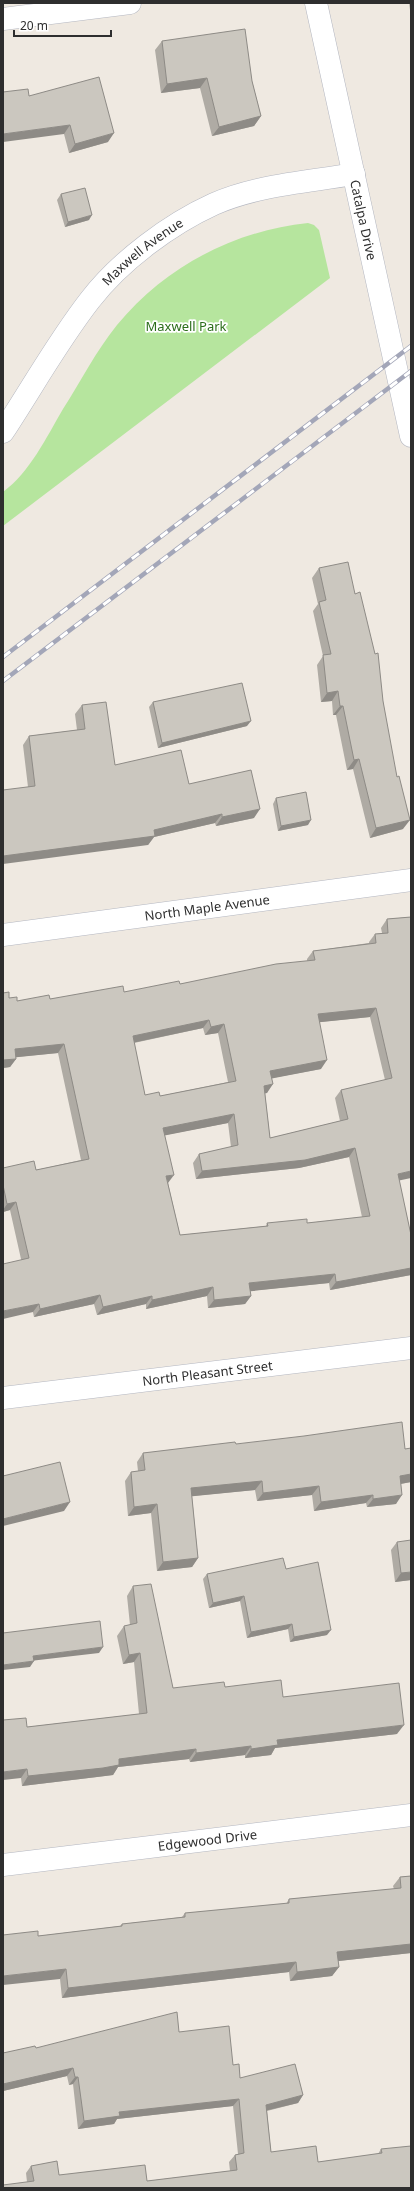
<svg xmlns="http://www.w3.org/2000/svg" width="414" height="2191" font-family="'Noto Sans',sans-serif">
  <rect width="100%" height="100%" fill="#efe9e1"/>
  <path fill="#b6e59e" d="M308,223L314,225L319,230L330,278L3,526V492C30,472 46,438 63,409C81,381 96,351 117,325C165,267 233,231 308,223Z"/>
  <g fill="none" stroke-linecap="round" stroke-linejoin="round">
    <g stroke="#b4b7c1" stroke-width="23">
      <g id="street">
        <path d="M3,19L130,3"/>
        <path id="s1" d="M3,432C32,388 58,341 90,300C120,261 170,224 214,204C257,185 308,182 354,174"/>
        <path id="s2" d="M3,935L411,880"/>
        <path id="s3" d="M3,1398L411,1348"/>
        <path id="s4" d="M3,1865L411,1815"/>
      </g>
    </g>
    <g stroke="#b4b7c1" stroke-width="23">
      <g id="secondary">
        <path id="s5" d="M316,3L411,436"/>
      </g>
    </g>
    <use href="#street" stroke="#fff" stroke-width="22"/>
    <use href="#secondary" stroke="#fff" stroke-width="22"/>
    <g stroke="#a3a6b8" stroke-width="4.5">
      <path id="rail" d="M3,657L411,346
        M3,681L411,371"/>
    </g>
    <use href="#rail" stroke="#fff" stroke-width="3" stroke-dasharray="9" stroke-linecap="butt"/>
  </g>
  <path fill="#afaba4" fill-rule="evenodd" d="M409,3H411V17Z
    M162,41L252,81L261,116L254,126L212,136L200,88L161,93L155,50Z
    M29,96L108,142L69,153L64,134Z
    M61,194L89,220L65,227L57,200Z
    M319,568L355,594L383,701L403,829L370,838L353,769L347,770L336,715H333L332,701L321,702L317,665L323,656L313,611L318,604L312,578Z
    M153,702L247,726L158,748L149,707Z
    M82,705L115,765L189,784L254,818L216,826L215,823L154,837L148,845L28,787L23,745L29,736L77,730L75,714Z
    M276,798L308,825L278,831L273,804Z
    M411,917L399,1181L411,1235V1275L330,1290L329,1283L250,1291L251,1296L245,1304L208,1308L207,1296L146,1309V1304L97,1315L94,1304L34,1317L10,1210L3,1212V1168L36,1170L81,1160L58,1053L16,1057V1059L10,1067L3,1068V993L9,998L17,1001L50,999L124,992L180,984L307,961V959L313,951L369,943V942L375,934L382,933L381,928L387,919ZM370,1017L385,1080L341,1090L335,1098L340,1121L270,1138L265,1093H267L272,1078L321,1069L320,1022ZM203,1028L205,1035L218,1033L228,1082L160,1096L145,1095L134,1043ZM228,1123L231,1147L199,1154L193,1163L196,1179L299,1168L349,1157L362,1217L307,1223H267L266,1226L180,1235L168,1183L165,1135Z
    M236,1444L405,1449L411,1482L401,1484L396,1504L367,1507L366,1503L314,1511L312,1495L257,1501L255,1490L192,1496L198,1558L192,1567L157,1571L151,1513L128,1516L125,1481L131,1472L138,1471L137,1462L143,1453Z
    M397,1542L411,1580L395,1582L391,1550Z
    M286,1569L327,1635L290,1642L288,1629L247,1638L240,1601L209,1608L203,1579L207,1574Z
    M133,1586L173,1688L225,1687L283,1697L397,1734L275,1748L271,1755L245,1758V1755L190,1762L189,1759L118,1767L113,1775L97,1777L22,1786L21,1778L27,1727L139,1714L134,1662L123,1664L117,1636L124,1626L130,1625L127,1596Z
    M411,1876V1953L338,1961L339,1967L332,1976L290,1981L289,1972L62,1998L60,1979L38,1936L120,1926L122,1924L182,1917L185,1913L286,1904L289,1899L394,1889L393,1886L400,1877Z
    M179,2032L233,2065L240,2078L303,2095L298,2103L267,2111L271,2152L318,2162L378,2154L381,2149L411,2188L27,2182L26,2173L31,2166L59,2175L147,2181L230,2171L229,2162L235,2155L238,2154L233,2106L117,2119L114,2124L78,2129L73,2084L69,2085L67,2076L3,2091V2053L36,2048Z"/>
  <path fill="#8e8b86" d="M207,78L200,88L161,93L167,84Z
    M261,116L254,126L212,136L219,127Z
    M70,125L64,134L3,142V134Z
    M114,133L108,142L69,153L75,144Z
    M92,215L89,220L65,227L68,222Z
    M338,691L332,701L321,702L327,693Z
    M340,706H343L336,715H333Z
    M251,721L247,726L158,748L162,743Z
    M359,759L353,769L347,770L354,760Z
    M260,809L254,818L216,826L222,817Z
    M222,814L215,823L154,837L148,845L3,864V856L154,830Z
    M311,820L308,825L278,831L281,826Z
    M410,820L403,829L370,838L376,828Z
    M376,1008L370,1017L312,1023L318,1014Z
    M209,1020L203,1028L127,1044L133,1036Z
    M224,1024L218,1033L205,1035L211,1027Z
    M64,1044L58,1053L9,1058L15,1049Z
    M16,1059L10,1067L3,1068V1060Z
    M327,1060L321,1069L264,1080L270,1071Z
    M273,1084L267,1093L258,1095L264,1086Z
    M234,1114L228,1123L157,1137L163,1128Z
    M355,1148L349,1157L299,1168L196,1179L202,1171Z
    M411,1171V1178L392,1182L398,1174Z
    M174,1175L168,1183L166,1176Z
    M16,1202L10,1210L3,1212V1210L7,1204Z
    M411,1268V1275L330,1290L336,1282Z
    M335,1274L329,1283L243,1292L249,1283Z
    M213,1287L207,1296L146,1309L152,1300Z
    M100,1295L94,1304L34,1317L40,1309Z
    M152,1296L146,1304L97,1315L103,1307Z
    M251,1296L245,1304L208,1308L214,1300Z
    M39,1304L33,1312L3,1319V1311Z
    M411,1474V1482L394,1485L400,1476Z
    M262,1481L255,1490L185,1497L191,1488Z
    M319,1486L312,1495L257,1501L263,1493Z
    M373,1495L366,1503L314,1511L321,1502Z
    M402,1495L396,1504L367,1507L373,1499Z
    M70,1502L64,1511L3,1526V1519Z
    M157,1504L151,1513L128,1516L134,1507Z
    M198,1558L192,1567L157,1571L163,1562Z
    M411,1572V1580L395,1582L401,1573Z
    M244,1596L240,1601L209,1608L213,1603Z
    M292,1624L288,1629L247,1638L251,1632Z
    M331,1630L327,1635L290,1642L294,1637Z
    M103,1647L99,1653L30,1661L33,1656Z
    M140,1653L134,1662L123,1664L129,1655Z
    M34,1661L30,1667L3,1670V1665Z
    M404,1725L397,1734L275,1748L271,1755L245,1758L251,1749L277,1740Z
    M251,1746L245,1755L190,1762L196,1753Z
    M196,1749L189,1759L118,1767L113,1775L97,1777L22,1786L28,1776L119,1759Z
    M27,1769L21,1778L3,1780V1772Z
    M411,1944V1953L330,1962L337,1952Z
    M296,1962L289,1972L62,1998L68,1988Z
    M339,1967L332,1976L290,1981L297,1972Z
    M66,1969L60,1979L3,1985V1976Z
    M73,2068L67,2076L3,2091V2084Z
    M75,2077H78L73,2084L69,2085Z
    M303,2095L298,2103L260,2112L266,2105Z
    M239,2099L233,2106L117,2119L114,2124L78,2129L84,2121L119,2112Z"/>
  <path fill="#cbc7bf" stroke="#8e8b86" fill-rule="evenodd" d="M245,29L252,81L261,116L219,127L207,78L167,84L162,41Z
    M99,77L114,133L75,144L70,125L3,134V92L28,89L29,96Z
    M85,188L92,215L68,222L61,194Z
    M348,562L355,594L360,592L375,654L378,653L383,701L397,777L399,776L410,820L376,828L359,759L354,760L343,706H340L338,691L327,693L323,655L331,654L319,602L326,600L319,568Z
    M242,683L251,721L162,743L153,702Z
    M106,702L115,765L181,750L189,784L251,770L260,809L222,817V814L154,830L155,836L3,856V790L35,786L29,736L85,729L82,705Z
    M306,792L311,820L281,826L276,798Z
    M411,917V1171L398,1174L411,1235V1268L336,1282L335,1274L249,1283L251,1296L214,1300L213,1287L152,1300V1296L103,1307L100,1295L40,1309L39,1304L3,1311V1264L29,1258L16,1202L7,1204L3,1185V1168L34,1161L36,1170L89,1159L64,1044L15,1049L16,1059L3,1060V993L9,992V998L17,997V1001L49,995L50,999L123,986L124,992L179,981L180,984L276,964L315,960L313,951L376,943L375,934L388,933L387,919ZM376,1008L392,1078L341,1090L348,1119L270,1138L264,1086L273,1084L270,1071L327,1060L318,1014ZM209,1020L211,1027L224,1024L236,1081L160,1096L159,1092L145,1095L133,1036ZM234,1114L238,1145L199,1154L202,1171L305,1160L355,1148L370,1216L307,1223V1219L267,1223L268,1226L180,1235L166,1176L174,1175L163,1128Z
    M402,1422L405,1449L411,1448V1474L400,1476L402,1495L373,1499V1495L321,1502L319,1486L263,1493L262,1481L191,1488L198,1558L163,1562L157,1504L134,1507L131,1472L145,1470L143,1453L235,1442L236,1444L304,1436Z
    M60,1462L70,1502L3,1519V1476Z
    M411,1540V1572L401,1573L397,1542Z
    M283,1558L286,1569L318,1562L331,1630L294,1637L292,1624L251,1632L244,1596L213,1603L207,1574Z
    M151,1584L173,1688L224,1682L225,1687L281,1680L283,1697L399,1683L404,1725L277,1740L278,1745L251,1749V1746L196,1753V1749L119,1759V1765L103,1768L28,1776L27,1769L3,1772V1720L26,1718L27,1727L147,1713L140,1653L129,1655L124,1626L137,1623L133,1586Z
    M100,1621L103,1647L33,1656L34,1661L3,1665V1633Z
    M411,1876V1944L337,1952L339,1967L297,1972L296,1962L68,1988L66,1969L3,1976V1935L38,1931V1936L122,1926V1924L185,1917V1913L289,1903V1899L401,1888L400,1877Z
    M177,2012L179,2032L229,2026L233,2065L239,2064L240,2078L295,2064L303,2095L266,2105L271,2152L316,2146L318,2162L382,2153L381,2149L411,2146V2188H3V2185L34,2181L31,2166L57,2161L59,2175L145,2165L147,2181L237,2170L235,2155L244,2153L239,2099L119,2112L120,2116L84,2121L78,2077H75L73,2068L3,2084V2053L35,2046L36,2048Z"/>
  <g text-anchor="middle" stroke-width="3.5" stroke-linejoin="round" paint-order="stroke">
    <g font-size="13" fill="#2e2e2e" stroke="#fff">
      <text dy="5" stroke="none"><textPath href="#s5" startOffset="222">Catalpa Drive</textPath></text>
      <text dy="5" stroke="none"><textPath href="#s1" startOffset="230">Maxwell Avenue</textPath></text>
      <text dy="5" stroke="none"><textPath href="#s2" startOffset="206">North Maple Avenue</textPath></text>
      <text dy="5" stroke="none"><textPath href="#s3" startOffset="206">North Pleasant Street</textPath></text>
      <text dy="5" stroke="none"><textPath href="#s4" startOffset="206">Edgewood Drive</textPath></text>
    </g>
    <g font-size="13" fill="#2c6e1b" stroke="#fff">
      <text x="186" y="331">Maxwell Park</text>
    </g>
  </g>
  <rect width="414" height="2191" fill="none" stroke="#2e2e2e" stroke-width="8"/>
  <path d="M14 30v6h97v-6" fill="none" stroke="#2e2e2e" stroke-width="2"/>
  <text x="20" y="30" font-size="12" fill="#2e2e2e" stroke="#ffffff" stroke-width="3" paint-order="stroke">20 m</text>
</svg>
